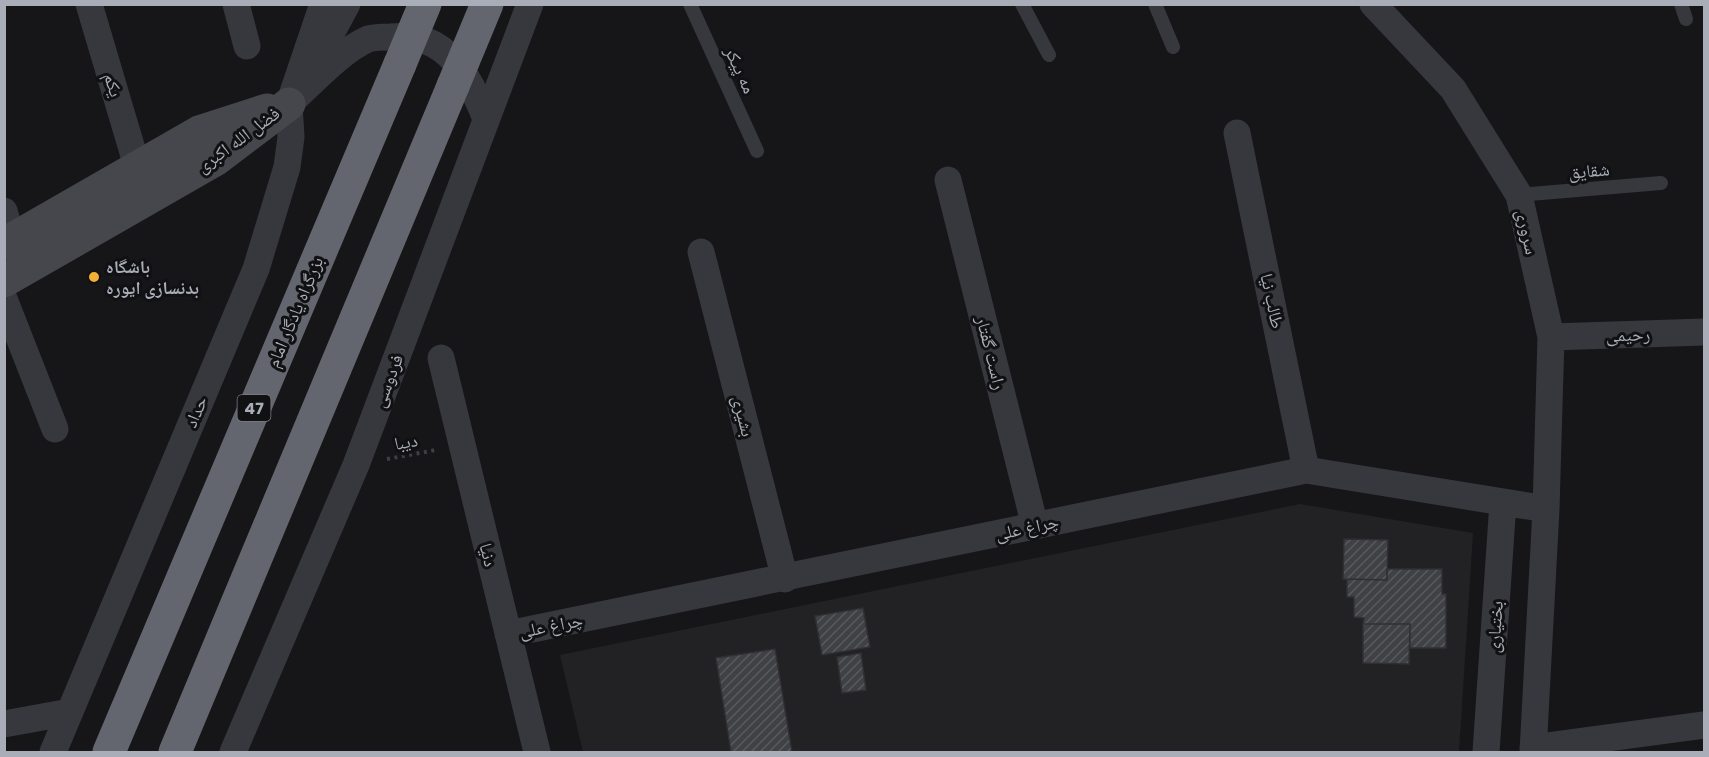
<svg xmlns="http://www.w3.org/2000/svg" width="1709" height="757" font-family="Poppins,'Noto Naskh Arabic',sans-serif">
  <defs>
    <pattern id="building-hatch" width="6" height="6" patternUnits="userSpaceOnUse" patternTransform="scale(1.5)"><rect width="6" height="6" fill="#404145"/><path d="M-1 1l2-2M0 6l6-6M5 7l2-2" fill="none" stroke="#595a5e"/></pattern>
  </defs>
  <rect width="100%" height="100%" fill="#161618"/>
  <path fill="#222225" d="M1300,504L1473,533L1459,752H583L560,655Z"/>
  <path fill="url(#building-hatch)" stroke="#303034" stroke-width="1.5" d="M1344,539L1388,540L1387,580L1343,579Z
    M1387,569H1442V594H1446V648H1410V624H1363L1364,618L1354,617V597H1347V579L1387,580Z
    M863,608L870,647L822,655L815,616Z
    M1363,624H1410L1409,664L1363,663Z
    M775,649L792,752H731L716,658Z
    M861,653L866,690L842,693L837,657Z"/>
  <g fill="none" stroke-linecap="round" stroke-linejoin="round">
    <path stroke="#3d3f44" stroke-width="4" stroke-dasharray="3 4.5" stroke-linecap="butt" d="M387,459L436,450"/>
    <path stroke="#37383d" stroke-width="14" d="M690,4L757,151
      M1022,4L1049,55
      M1155,4L1173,47
      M1681,4L1686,19
      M1519,195L1661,183"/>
    <path stroke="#37383d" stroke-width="27" d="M89,4L137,166
      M236,4L247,46
      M1373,4L1453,89L1519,195L1551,337L1546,509L1533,752
      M314,65L347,4
      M290,103C312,83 341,51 368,39C375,37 384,37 391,37C446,31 468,74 486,119
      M1237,133L1306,470
      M948,180L1035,526
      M4,211L12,239
      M701,252L785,579
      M4,299L55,429
      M1551,337L1704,332
      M441,358L537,752
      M508,634L1306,470L1546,509
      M4,724L70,712
      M1533,748L1704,725
      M53,752L256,269L287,167L291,137L289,104L323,4
      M233,752L356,465L530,4
      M1486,752L1503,502"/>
    <path stroke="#45474d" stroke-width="33" d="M4,244L199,132L267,110
      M4,281L215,160L289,104"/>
    <path stroke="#63666e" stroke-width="33" d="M109,752L400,64
      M175,752L453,86"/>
    <path stroke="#63666e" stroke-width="33" d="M400,64L425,4
      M453,86L487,4"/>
  </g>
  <circle fill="#f2b134" stroke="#111113" stroke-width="2" cx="94" cy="277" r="6"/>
  <g text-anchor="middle" stroke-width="6" stroke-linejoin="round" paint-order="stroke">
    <rect fill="#111113" stroke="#7b7e86" stroke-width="1.5" x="237.5" y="395" width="33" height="26" rx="4.5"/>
    <g font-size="16" font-weight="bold" fill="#a8adb8">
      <text x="254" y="414">47</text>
    </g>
    <g font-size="18" fill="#a8adb8" stroke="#111113">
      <text transform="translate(740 70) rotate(65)" y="6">مه‌ پیکر</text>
      <text transform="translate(113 85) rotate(73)" y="6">یکم</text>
      <text transform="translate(238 140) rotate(-36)" y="6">فضل الله اکبری</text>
      <text transform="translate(1589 171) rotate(-5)" y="6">شقایق</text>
      <text transform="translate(1527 232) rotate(77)" y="6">سروری</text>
      <text transform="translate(1272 301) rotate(78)" y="6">طالب‌ نیا</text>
      <text transform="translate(295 312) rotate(-67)" y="6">بزرگراه یادگار امام</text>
      <text transform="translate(1628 335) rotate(-2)" y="6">رحیمی</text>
      <text transform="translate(991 353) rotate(76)" y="6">راست گفتار</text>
      <text transform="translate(388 381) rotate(-69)" y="6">فردوسی</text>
      <text transform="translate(196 412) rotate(-67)" y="6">حداد</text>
      <text transform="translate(743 416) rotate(76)" y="6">بشیری</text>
      <text transform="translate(406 442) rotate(-10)" y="6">دیبا</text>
      <text transform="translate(1027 528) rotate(-12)" y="6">چراغ‌ علی</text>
      <text transform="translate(488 555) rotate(76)" y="6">دنیا</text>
      <text transform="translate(551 626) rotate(-11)" y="6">چراغ‌ علی</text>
      <text transform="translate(1495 627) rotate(-86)" y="6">بختیاری</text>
    </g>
    <g font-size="18" font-weight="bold" fill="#a8adb8" stroke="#111113" text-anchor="start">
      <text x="106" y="273">باشگاه<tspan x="106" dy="21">بدنسازی ایوره</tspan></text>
    </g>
  </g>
  <rect width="1709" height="757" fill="none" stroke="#a8adb8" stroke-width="12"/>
</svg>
